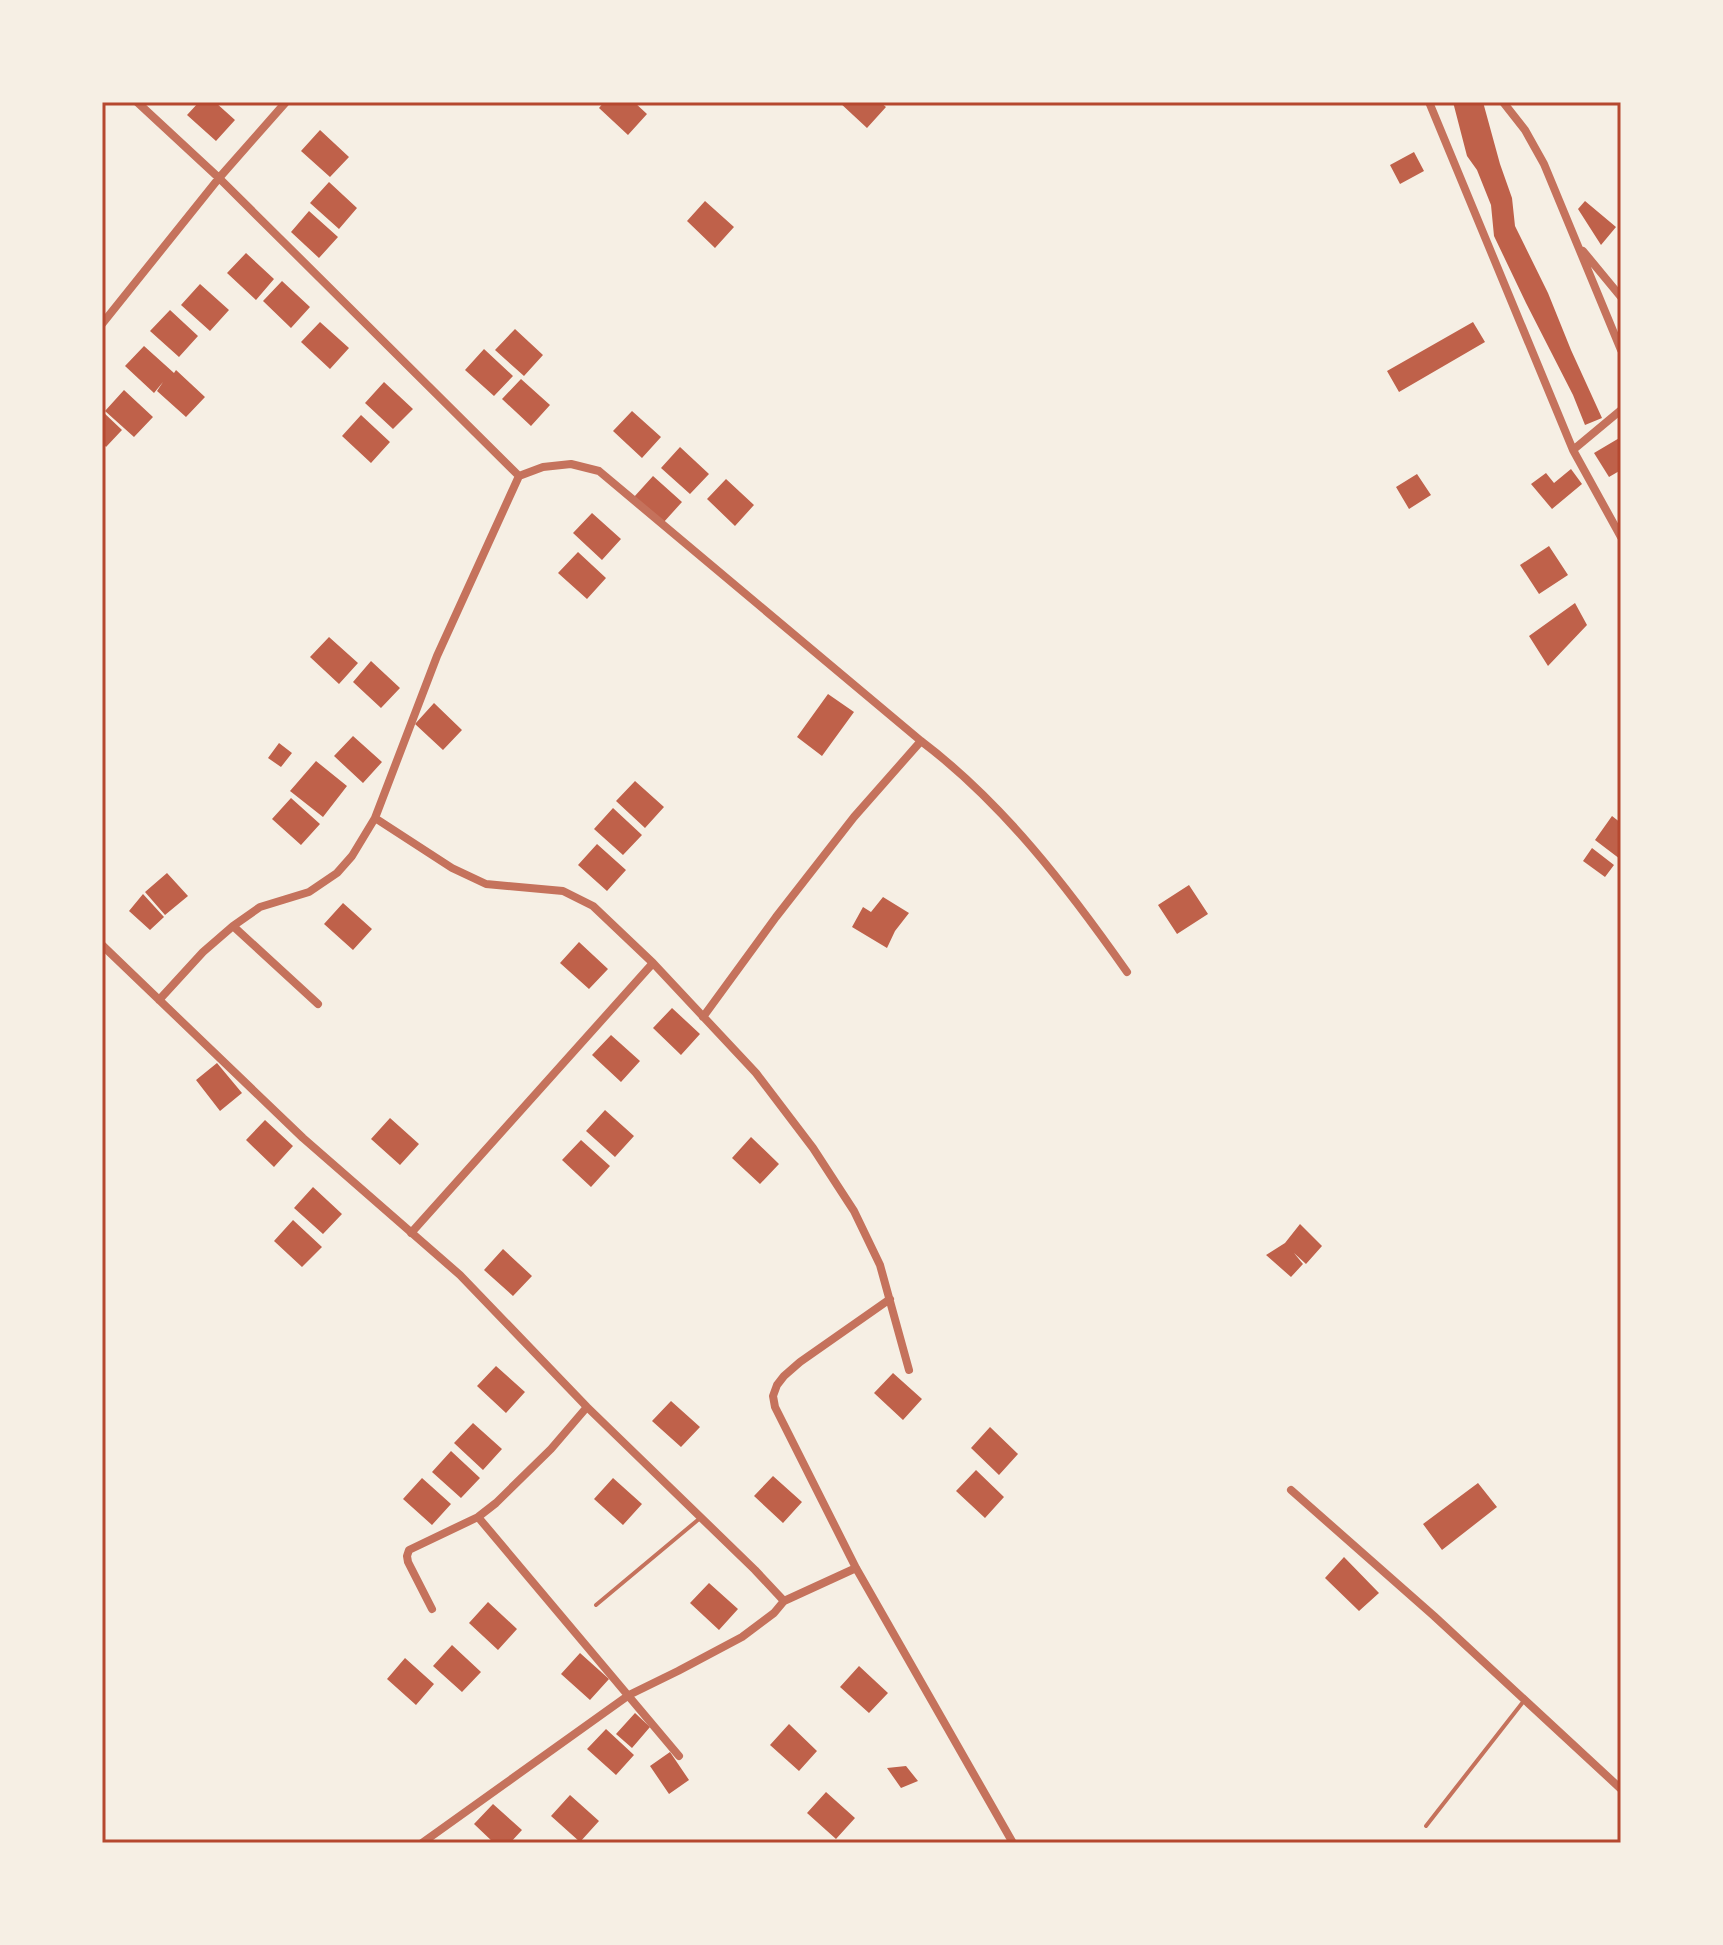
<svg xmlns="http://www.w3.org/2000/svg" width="1723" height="1945" font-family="'Fira Sans',sans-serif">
  <rect width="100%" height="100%" fill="#f6efe4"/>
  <path fill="#bf614a" d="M199,102H215L235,120L216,141L187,115Z
    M604,102H634L647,114L628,135L599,108Z
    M839,102H880L886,107L867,128Z
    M1453,102H1483L1500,164L1512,198L1515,226L1548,293L1571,350L1602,418L1585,425L1573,395L1526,303L1494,236L1491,205L1477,170L1467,156Z
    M320,130L349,157L330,177L301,151Z
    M1414,152L1424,171L1400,184L1390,165Z
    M329,182L357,208L339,229L310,203Z
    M705,201L734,227L715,248L687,221Z
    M1585,201L1616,227L1601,245L1578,209Z
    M309,211L338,237L319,258L291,232Z
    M246,253L274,279L256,300L227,273Z
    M282,281L310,307L291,328L263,301Z
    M200,284L229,310L210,331L181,305Z
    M170,310L198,336L179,357L150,331Z
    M320,322L349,348L330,369L301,342Z
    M1473,322L1485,342L1399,392L1387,371Z
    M515,329L543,355L524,376L495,350Z
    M144,346L174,373L176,370L205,397L186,417L157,391L163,382L154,393L125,366Z
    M484,349L513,376L494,396L465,370Z
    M521,379L550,405L531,426L502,399Z
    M384,382L413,409L393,429L365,403Z
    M124,390L153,417L134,437L105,411Z
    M102,411L122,430L106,447L102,442Z
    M632,411L661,437L642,458L613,431Z
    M361,415L390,442L371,463L342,436Z
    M1621,437V470L1609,477L1594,453Z
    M680,447L709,474L690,494L661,468Z
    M1571,469L1582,484L1552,509L1531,484L1546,473L1554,483Z
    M1417,474L1431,495L1409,509L1396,487Z
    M653,476L682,502L663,523L634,497Z
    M726,479L754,505L735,526L707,499Z
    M592,513L621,539L602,560L573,533Z
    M1549,546L1568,575L1539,594L1520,565Z
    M578,552L606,578L587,599L558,573Z
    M1575,603L1587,625L1548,666L1529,636Z
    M329,637L358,663L339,684L310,657Z
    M371,661L400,688L381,708L353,682Z
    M828,694L854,712L822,756L797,737Z
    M434,703L462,730L443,750L415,724Z
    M353,736L382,762L363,783L334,756Z
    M279,743L292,753L281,767L268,758Z
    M316,761L347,786L323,817L290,791Z
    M635,781L664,807L645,828L616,801Z
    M291,798L320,824L301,845L272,819Z
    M613,808L642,835L623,855L594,829Z
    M1612,816L1621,823L1620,859L1595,840Z
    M597,844L626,870L607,891L578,865Z
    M1592,848L1614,865L1605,877L1583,861Z
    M167,873L188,896L165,915L145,892Z
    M1189,885L1208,914L1177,934L1158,905Z
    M143,894L164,917L150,930L129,911Z
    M883,897L909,913L895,931L887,948L852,927L863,907L871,912Z
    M343,903L372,929L353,950L324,924Z
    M579,942L608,969L589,989L560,963Z
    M672,1008L700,1034L681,1055L653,1028Z
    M611,1035L640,1061L621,1082L592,1055Z
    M217,1063L242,1093L220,1111L196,1080Z
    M605,1110L634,1136L615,1157L586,1131Z
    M390,1118L419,1144L400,1165L371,1139Z
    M265,1120L293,1146L274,1167L246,1140Z
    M751,1137L779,1164L760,1184L732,1158Z
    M581,1140L610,1166L591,1187L562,1160Z
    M313,1187L342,1214L323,1234L294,1208Z
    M293,1220L322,1247L302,1267L274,1241Z
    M1300,1224L1322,1246L1306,1264L1294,1253L1303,1264L1291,1277L1266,1255L1285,1243Z
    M503,1249L532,1276L513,1296L484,1270Z
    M496,1366L525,1392L506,1413L477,1386Z
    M893,1373L922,1399L903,1420L874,1393Z
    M671,1401L700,1427L681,1447L652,1421Z
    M473,1423L502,1449L483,1470L454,1443Z
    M990,1427L1018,1454L999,1475L971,1448Z
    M451,1451L480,1478L461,1498L432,1472Z
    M976,1470L1004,1497L985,1518L956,1491Z
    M773,1476L802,1502L783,1523L754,1496Z
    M422,1478L451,1504L432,1525L403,1499Z
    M613,1478L642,1504L623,1525L594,1499Z
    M1478,1483L1497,1507L1442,1550L1423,1524Z
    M1344,1557L1379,1593L1359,1611L1325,1578Z
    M709,1583L738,1609L719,1630L690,1603Z
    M488,1602L517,1629L498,1650L469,1623Z
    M452,1645L481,1672L462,1692L433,1666Z
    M580,1653L609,1679L590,1700L561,1674Z
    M405,1658L434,1684L416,1705L387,1679Z
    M859,1666L888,1693L869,1713L840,1687Z
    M635,1713L650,1727L632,1748L616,1734Z
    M789,1724L817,1751L799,1771L770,1745Z
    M606,1729L634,1755L616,1775L587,1749Z
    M670,1752L689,1780L669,1794L650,1766Z
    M906,1766L918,1781L901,1788L887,1768Z
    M826,1792L855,1818L836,1839L807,1813Z
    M570,1795L599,1821L580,1842L551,1816Z
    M493,1804L522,1830L510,1843H494L474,1824Z"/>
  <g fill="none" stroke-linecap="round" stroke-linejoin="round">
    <path stroke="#c5725c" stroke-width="4" d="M596,1605L699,1519
      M1426,1826L1523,1702"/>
    <path stroke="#c5725c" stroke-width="8" d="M137,102L219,178L519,476
      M1429,102L1573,450L1621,537
      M1503,102L1525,130L1544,164L1621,350
      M1583,251L1621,297
      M102,324L219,178L286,102
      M1573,450L1621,410
      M375,818L452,868L486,884L563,891L593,906L653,963L756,1073L813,1148L854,1211L880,1265L909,1370
      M233,926L318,1004
      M102,945L303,1138L460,1275L587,1407L755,1570L784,1601L774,1613L742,1637L678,1671L629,1695L422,1843
      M159,1000L203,952L233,926L260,907L309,892L337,873L352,856L375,818L437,656L519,476L543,467L571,464L599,471L921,741C1003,803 1068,888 1127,972
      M703,1017L776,917L854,817L921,741
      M411,1233L653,963
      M890,1299L800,1362L784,1376L777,1385L773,1396L775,1407L856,1568L1013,1843
      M1291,1490L1434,1616L1621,1789
      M478,1517L679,1756
      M784,1601L856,1568
      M432,1609L408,1562L407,1556L409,1550L478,1517L496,1503L551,1449L587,1407"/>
  </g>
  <rect width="1723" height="1945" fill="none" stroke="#f6efe4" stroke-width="208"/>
  <rect x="104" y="104" width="1515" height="1737" fill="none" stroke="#b5482f" stroke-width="3"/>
</svg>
